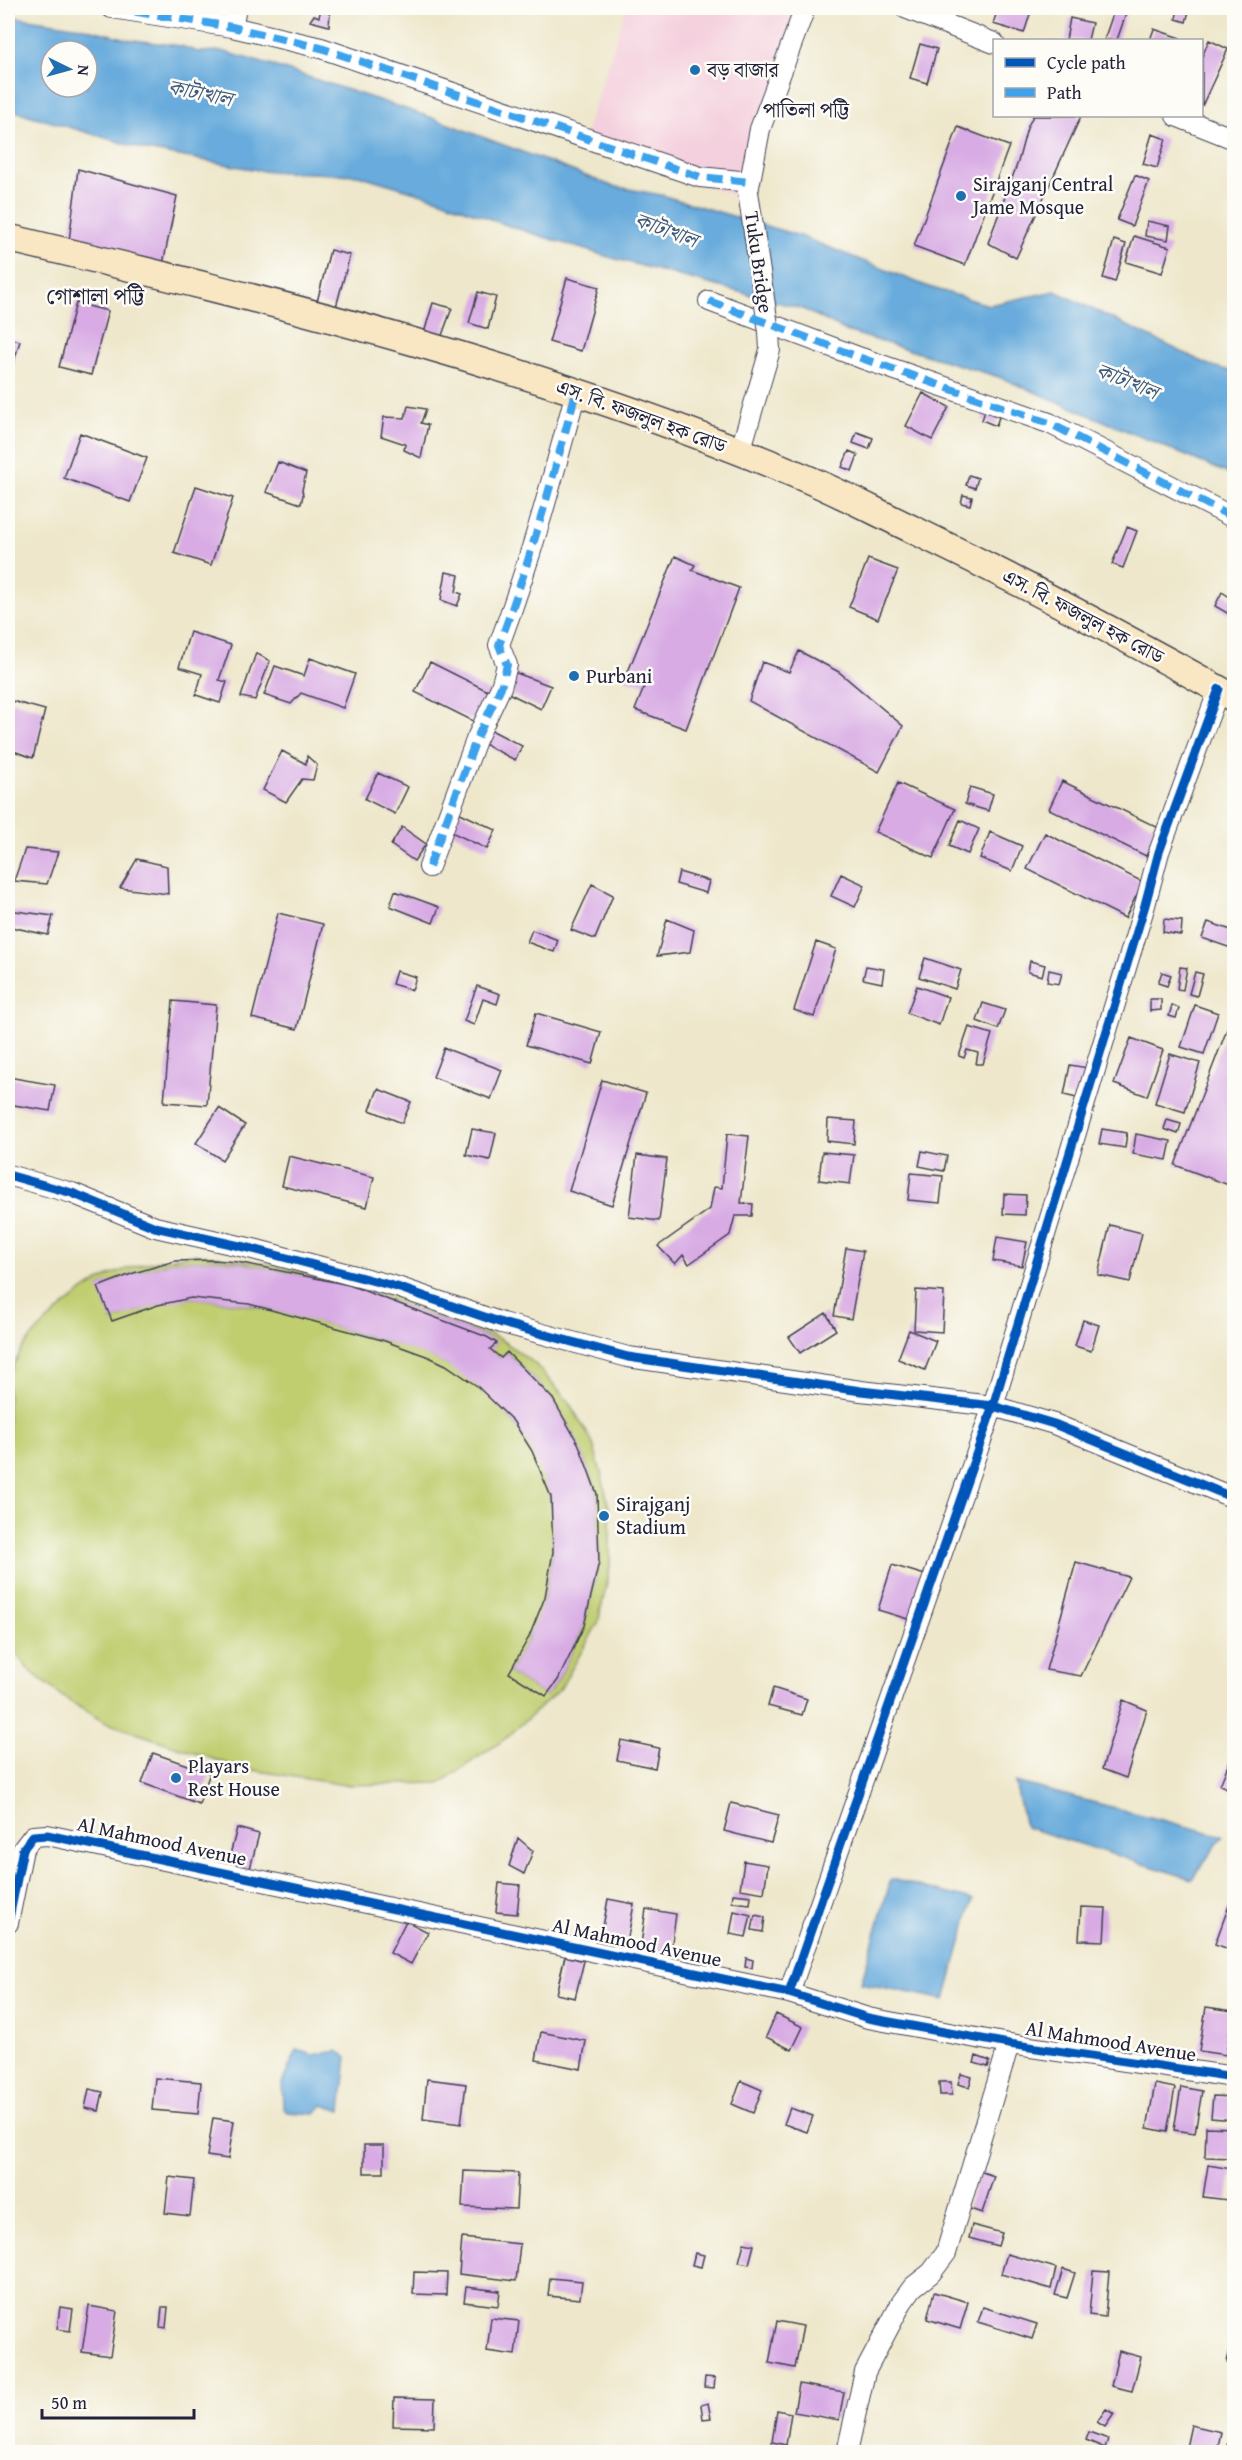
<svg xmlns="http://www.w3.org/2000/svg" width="1242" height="2460" font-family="'Gentium Book Plus','Noto Serif Bengali',serif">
  <rect width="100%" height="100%" fill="#fdfcf7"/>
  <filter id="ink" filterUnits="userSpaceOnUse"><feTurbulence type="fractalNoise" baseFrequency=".0167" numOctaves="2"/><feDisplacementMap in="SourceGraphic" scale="12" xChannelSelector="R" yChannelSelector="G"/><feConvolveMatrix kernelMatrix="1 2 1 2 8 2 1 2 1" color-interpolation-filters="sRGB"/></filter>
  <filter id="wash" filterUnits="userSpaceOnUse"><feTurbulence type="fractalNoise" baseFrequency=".008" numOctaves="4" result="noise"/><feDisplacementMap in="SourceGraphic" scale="24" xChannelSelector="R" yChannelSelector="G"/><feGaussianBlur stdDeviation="1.35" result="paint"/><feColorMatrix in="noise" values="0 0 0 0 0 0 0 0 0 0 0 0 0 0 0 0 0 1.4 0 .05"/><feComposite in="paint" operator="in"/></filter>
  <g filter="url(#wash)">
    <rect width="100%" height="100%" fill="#eee7cb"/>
    <path fill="#f4cfdd" d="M626,8H808L748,170L735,196L583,141Z"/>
    <path fill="#c0ce70" stroke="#717856" stroke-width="1.5" fill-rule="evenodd" d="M196,1254L269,1264L370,1286L466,1320L506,1343L535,1364L568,1401L592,1441L602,1476L610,1513V1568L598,1623L560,1689L505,1739L440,1783L345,1785L240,1768L104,1722L64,1698L28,1669L8,1644V1376C13,1367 17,1357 23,1348C39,1326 79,1291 103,1279C131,1264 164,1259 196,1254ZM214,1260L237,1262L349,1285L487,1337L496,1343L490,1349L501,1358L507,1352L553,1399L579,1445L597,1494L599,1562L584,1626L558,1680L546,1696L509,1673C523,1648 539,1623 545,1595C552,1564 558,1527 550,1496C538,1442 493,1390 445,1364C413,1347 376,1339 342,1329C301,1317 260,1305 218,1301C209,1300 199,1298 191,1298C164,1300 137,1312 112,1321L99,1287L134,1273L175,1261Z"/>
    <path fill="#67abdc" stroke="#44668c" stroke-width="1.5" fill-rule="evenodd" d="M8,16L81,27L127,39L181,46L198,52L222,51L290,71L430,117L612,186L661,195L800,236L929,287L989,305L1055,291L1209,365L1234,372V476L999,377L846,331L803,309L605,256L509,226L436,198L358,175L263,171L146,150L8,109ZM51,51H87V87H51Z
      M1015,1782L1223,1836L1192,1879L1025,1827Z
      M891,1879L973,1900L945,2000L861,1983Z
      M297,2050L313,2055L338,2051L347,2057L341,2111L323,2105L315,2114L287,2112L283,2108L282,2083Z"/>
    <g id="blocks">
      <path fill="#d8abe4" d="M174,8H225L221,20L173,11Z
        M998,8H1032L1024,33L993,24Z
        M1115,8H1128L1117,40H1104Z
        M1178,8H1190L1186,22L1176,19Z
        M321,9L330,14L329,26L310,21L314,15L319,17Z
        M1070,18L1092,23L1088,40H1066Z
        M1154,29L1180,38L1179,40H1150Z
        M1209,40L1228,49L1202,106V57Z
        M920,44L937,49L927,83L910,78Z
        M1033,116H1081L1016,258L988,243L1018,162L1027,128Z
        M958,127L1009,146L965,265L914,246Z
        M1152,134L1166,139L1157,168L1143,164Z
        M78,169L177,196L163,264L69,241Z
        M1135,175L1149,181L1132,226L1117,220Z
        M1147,221L1170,226L1168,240L1145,236Z
        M1134,236L1170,247L1162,273L1126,262Z
        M1114,240L1126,244L1115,282L1103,278Z
        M330,250L350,255L336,307L317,302Z
        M567,278L599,287L581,351L549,342Z
        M478,292L496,297L488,329L469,323Z
        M76,303L108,311L91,375L59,367Z
        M433,303L452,308L441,338L424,333Z
        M8,338L20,341L8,381Z
        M923,393L949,407L932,440L906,426Z
        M408,406L426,409L421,423L428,425L421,458L404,450L405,444L381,436L384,417L405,418Z
        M985,411L999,417L996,426L982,420Z
        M857,432L873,438L869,449L853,443Z
        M80,433L147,458L130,502L64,478Z
        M849,451L858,455L852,471L842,467Z
        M278,462L306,473L302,490L303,495L301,504L266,492Z
        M969,475L978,478L975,488L966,485Z
        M196,486L233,498L211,565L174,553Z
        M963,495L972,497L970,505L961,503Z
        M1127,527L1137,531L1123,568L1112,564Z
        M675,556L695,565L692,570L739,588L686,729L635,710L645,685L625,679Z
        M868,559L898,570L878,619L849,607Z
        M446,572L459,575L456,592L462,594L457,606L441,600Z
        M1222,592L1234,600V617L1215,606Z
        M190,632L231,645L219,680L227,682L220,703L196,695L202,674L179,667Z
        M799,651L839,672L903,726L879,772L749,701L762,662L789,672Z
        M256,653L270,661L255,700L241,697Z
        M310,658L355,674L343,708L301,693L291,704L264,695L275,666L304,676Z
        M430,662L496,695L481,725L415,692Z
        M511,671L551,686L541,709L506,692Z
        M12,701L45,710L33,758L8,749V715Z
        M489,729L522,746L515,760L482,743Z
        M282,751L306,764L307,756L317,765L313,780L302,779L286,802L263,790Z
        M378,773L408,787L395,814L365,799Z
        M1062,781L1159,828L1146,856L1049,809Z
        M898,783L955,809L933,858L875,832Z
        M970,787L993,794L988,811L965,804Z
        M454,810L496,830L487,849L445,829Z
        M960,820L979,829L968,854L949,846Z
        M402,827L426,844L414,861L391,845Z
        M990,832L1022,846L1012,871L980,858Z
        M1045,833L1143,882L1125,918L1027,869Z
        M25,849L58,852L47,884L14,881Z
        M137,859L167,866L168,894L120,888Z
        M679,872L709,881L706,893L676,884Z
        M841,874L865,885L855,907L831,896Z
        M592,884L613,895L595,939L571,930Z
        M395,891L439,907L433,923L390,906Z
        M8,910L53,916L48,935L11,927L8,920Z
        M278,913L323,924L297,1029L252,1018Z
        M667,919L694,930L690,952L657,956Z
        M1164,919L1182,921L1181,935L1163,932Z
        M1208,922L1234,931L1231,948L1202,938Z
        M532,930L558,940L554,952L527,942Z
        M816,942L836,949L814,1017L794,1010Z
        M925,958L961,970L955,989L919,977Z
        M1030,961L1045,965L1042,976L1028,972Z
        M866,966L884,969L882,983L863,979Z
        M1180,967L1187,968L1183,990L1177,989Z
        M1049,970L1062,973L1059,984L1047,982Z
        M396,971L416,977L412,990L392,984Z
        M1162,972L1171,975L1167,986L1158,983Z
        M1195,972L1203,974L1197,996L1189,994Z
        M477,986L500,994L497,1004L483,999L474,1025L464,1021Z
        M917,986L948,997L939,1025L907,1013Z
        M1150,999H1161V1010L1150,1011Z
        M173,1001L216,1005L207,1105L164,1102Z
        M983,1003L1005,1010L998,1029L977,1021Z
        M1172,1005L1179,1008L1176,1018L1169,1016Z
        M1195,1005L1218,1013L1204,1054L1181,1047Z
        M536,1013L601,1032L592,1064L526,1045Z
        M1229,1024L1234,1027V1187L1175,1165Z
        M969,1027L992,1034L983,1064H976L978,1053L967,1050L964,1058L959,1056Z
        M1131,1038L1163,1050L1147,1096L1114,1084Z
        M444,1048L502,1070L491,1099L433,1077Z
        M1170,1054L1200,1063L1185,1112L1155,1103Z
        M1070,1065L1088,1068L1081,1099L1064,1095Z
        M8,1077L55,1085L50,1111L8,1104Z
        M602,1080L646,1093L612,1205L569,1191Z
        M378,1089L411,1102L402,1123L370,1110Z
        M219,1108L245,1125L222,1160L196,1143Z
        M828,1119L856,1121L854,1144L827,1141Z
        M1167,1120L1181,1124L1178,1134L1164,1129Z
        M472,1129L496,1133L490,1160L466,1155Z
        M1102,1129L1127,1133L1125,1148L1099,1144Z
        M727,1134L749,1136L741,1203L753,1204L752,1216H735L730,1235L689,1264L683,1255L675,1264L658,1246L710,1209L714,1187L722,1188Z
        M1136,1134L1171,1141L1167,1160L1133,1154Z
        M922,1151L947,1156L944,1171L919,1166Z
        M822,1152L854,1155L850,1184L819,1180Z
        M637,1155L667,1159L659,1221L629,1217Z
        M289,1156L374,1177L367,1207L282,1186Z
        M911,1173L943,1176L940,1203L908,1200Z
        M1004,1194L1026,1195L1025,1215L1003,1214Z
        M1110,1225L1142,1233L1130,1282L1098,1275Z
        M997,1237L1027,1242L1022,1266L993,1261Z
        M846,1248L863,1251L851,1319L834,1316Z
        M214,1260L237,1262L349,1285L487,1337L497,1343L490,1349L501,1358L507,1352L553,1399L579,1445L597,1494L599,1562L584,1626L558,1680L546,1696L509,1673L529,1637L545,1597L553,1552L551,1497L532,1451L513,1421L477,1386L446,1365L429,1357L382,1340L249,1304L191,1298L158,1305L112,1321L98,1287L134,1273L175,1261Z
        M916,1290L944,1292L942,1332L914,1330Z
        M826,1313L836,1330L800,1353L789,1337Z
        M1083,1320L1099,1325L1091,1351L1075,1346Z
        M909,1330L936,1341L925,1370L898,1359Z
        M1076,1562L1129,1577L1081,1676L1046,1670Z
        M892,1565L925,1575L911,1620L878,1610Z
        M773,1688L807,1699L802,1715L768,1706Z
        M1123,1700L1147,1710L1126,1778L1102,1769Z
        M621,1740L659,1748L655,1768L617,1760Z
        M1234,1750V1791L1220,1785Z
        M153,1753L210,1773L199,1804L142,1783Z
        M731,1803L779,1815L771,1843L724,1831Z
        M237,1828L259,1834L247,1880L225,1874Z
        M518,1838L533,1851L524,1874L509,1866Z
        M744,1861L768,1865L764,1893L740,1889Z
        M499,1883L520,1885L517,1914L496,1912Z
        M733,1894L751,1896L750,1904L732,1902Z
        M608,1899L634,1904L626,1948L600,1944Z
        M1231,1900L1234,1901V1951L1215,1944Z
        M1081,1907L1106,1908L1104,1941L1079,1940Z
        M646,1909L676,1914L669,1964L639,1959Z
        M734,1911L751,1915L746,1937L730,1934Z
        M755,1915L765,1917L763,1932L752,1930Z
        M406,1921L428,1932L411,1964L390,1953Z
        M565,1956L584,1961L575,1998L556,1994Z
        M746,1958L753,1960L752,1968L745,1967Z
        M1206,2007L1233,2011L1226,2055L1199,2051Z
        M776,2014L803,2027L792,2050L766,2037Z
        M541,2032L586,2041L581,2069L536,2060Z
        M976,2056L990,2061L988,2067L974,2063Z
        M961,2074L972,2077L969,2087L958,2084Z
        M155,2078L201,2082L198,2114L152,2110Z
        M427,2079L466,2084L461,2124L423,2119Z
        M741,2081L762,2090L753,2113L732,2104Z
        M939,2082H951L952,2095H940Z
        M1155,2084L1175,2088L1167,2132L1147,2128Z
        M1181,2087L1202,2091L1195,2133L1174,2130Z
        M89,2089L103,2092L99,2111L85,2108Z
        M1213,2096L1234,2097V2120L1211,2118Z
        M790,2108L813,2116L807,2132L784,2124Z
        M213,2118L234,2121L228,2159L207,2156Z
        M1206,2127L1234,2128V2158L1205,2157Z
        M364,2145H384V2173H364Z
        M1208,2165L1232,2169L1228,2200L1203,2197Z
        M464,2171L518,2173L516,2209L462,2207Z
        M979,2171L994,2176L982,2213L967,2208Z
        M169,2177L194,2180L190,2216L165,2213Z
        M972,2225L1002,2233L998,2246L969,2238Z
        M462,2238L520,2244L516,2281L459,2274Z
        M744,2243L754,2245L749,2264L739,2262Z
        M695,2253L704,2255L701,2267L692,2265Z
        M1007,2254L1056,2268L1051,2289L1001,2274Z
        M1063,2269L1075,2273L1067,2298L1055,2295Z
        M1093,2271L1109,2272L1105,2317L1089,2315Z
        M414,2272L447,2273L446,2295L413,2294Z
        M550,2278L582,2281L580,2299L548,2296Z
        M466,2287L500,2291L498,2306L464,2302Z
        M934,2292L968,2302L960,2329L927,2319Z
        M89,2306L117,2311L110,2356L82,2352Z
        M60,2307L73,2309L70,2331L57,2329Z
        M162,2307H168L166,2328L160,2327Z
        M983,2307L1037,2324L1032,2339L978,2322Z
        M491,2318L519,2321L515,2355L487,2351Z
        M777,2321L803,2326L795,2368L769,2363Z
        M1234,2334V2364L1227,2362Z
        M1119,2351L1141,2357L1132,2391L1111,2386Z
        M705,2377L715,2378L714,2388L704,2387Z
        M799,2384L844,2392L839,2420L794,2412Z
        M394,2398L435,2399L434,2427L393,2426Z
        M708,2403L711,2418L703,2419L701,2405Z
        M1106,2409L1114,2414L1105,2427L1097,2422Z
        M777,2410L791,2413L786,2445L772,2442Z
        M1191,2425L1221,2432L1217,2452H1185Z
        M1089,2432L1108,2439L1105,2448L1086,2440Z
        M1233,2432L1234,2433V2452H1224Z"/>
    </g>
  </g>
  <g filter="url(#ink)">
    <use href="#blocks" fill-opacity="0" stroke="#414051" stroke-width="1.5"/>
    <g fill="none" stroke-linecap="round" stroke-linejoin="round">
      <g stroke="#414051" stroke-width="22">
        <path id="minor" d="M112,8L232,27L321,48L700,177L750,182
          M905,8L994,43
          M232,27L236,8
          M1176,116L1234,139
          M748,192L760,129L805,8
          M709,301L861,358L1049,423L1234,518
          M740,452L770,350L769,332
          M429,867L476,740L501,687L507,665L499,645C530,562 553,477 576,392
          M8,1175L72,1193L155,1227L253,1249L397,1287L502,1323L628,1357L861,1391L993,1406L1054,1424L1234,1498
          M8,1923L23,1849L33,1836L47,1835L789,1993L868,2018L1009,2044L1234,2077
          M789,1993L993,1406L1145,905L1159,852L1219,689
          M847,2452L865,2372L902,2302L913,2287L931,2273L946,2253L1009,2044"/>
      </g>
      <g stroke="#414051" stroke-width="30">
        <path id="secondary" d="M8,238C277,302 549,369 805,478C843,494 880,514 918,532C1025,584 1131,640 1234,698"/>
      </g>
      <use href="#minor" stroke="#fff" stroke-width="20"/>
      <use href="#secondary" stroke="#f9e7c3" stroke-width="27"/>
      <g stroke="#414051" stroke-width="22" stroke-linecap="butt">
        <path id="minor-bridge" d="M748,192L769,332"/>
      </g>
      <use href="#minor-bridge" stroke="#fff" stroke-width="20"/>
      <path stroke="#3ea2ec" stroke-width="8" stroke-dasharray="15 8" stroke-linecap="butt" d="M112,8L232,27L321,48L700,177L750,182
        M709,301L861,358L1049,423L1234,518
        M429,867L476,740L501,687L507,665L499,645C530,562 553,477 576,392"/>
      <g stroke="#fdfcf7" stroke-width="13">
        <path id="cycleway" d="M8,1175L72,1193L155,1227L253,1249L397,1287L502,1323L628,1357L861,1391L993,1406L1054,1424L1234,1498
          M8,1923L23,1849L33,1836L47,1835L789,1993L868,2018L1009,2044L1234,2077
          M789,1993L993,1406L1145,905L1159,852L1219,689"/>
      </g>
      <use href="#cycleway" stroke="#0057b8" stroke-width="9"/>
    </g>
  </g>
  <g fill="#1f6fb2" stroke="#fdfcf7" stroke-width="2">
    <circle cx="695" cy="70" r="6"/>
    <circle cx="961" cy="196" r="6"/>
    <circle cx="574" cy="676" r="6"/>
    <circle cx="604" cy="1516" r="6"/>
    <circle cx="176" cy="1778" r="6"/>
  </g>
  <g text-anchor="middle" stroke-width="5" stroke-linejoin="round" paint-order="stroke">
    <g font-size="20" fill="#22223b" stroke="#fdfcf7" text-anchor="start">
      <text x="707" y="77">বড় বাজার</text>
      <text x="973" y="191">Sirajganj Central<tspan x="973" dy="23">Jame Mosque</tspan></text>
      <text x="586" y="683">Purbani</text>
      <text x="616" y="1511">Sirajganj<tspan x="616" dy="23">Stadium</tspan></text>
      <text x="188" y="1773">Playars<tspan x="188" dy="23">Rest House</tspan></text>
    </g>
    <g font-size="20" fill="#22223b" stroke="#fdfcf7">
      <text transform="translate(759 262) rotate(82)" y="7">Tuku Bridge</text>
      <text transform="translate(641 416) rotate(20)" y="7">এস. বি. ফজলুল হক রোড</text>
      <text transform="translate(1083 616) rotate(28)" y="7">এস. বি. ফজলুল হক রোড</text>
      <text transform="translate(162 1841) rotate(12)" y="7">Al Mahmood Avenue</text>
      <text transform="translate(637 1942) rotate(12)" y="7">Al Mahmood Avenue</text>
      <text transform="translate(1111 2041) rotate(9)" y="7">Al Mahmood Avenue</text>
    </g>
    <g font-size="21" font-style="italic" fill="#3e597b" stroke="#fdfcf7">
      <text transform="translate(200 93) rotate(12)" y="7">কাটাখাল</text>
      <text transform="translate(666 230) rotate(20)" y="7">কাটাখাল</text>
      <text transform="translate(1127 381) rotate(22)" y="7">কাটাখাল</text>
    </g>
    <g font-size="21" fill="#22223b" stroke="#fdfcf7">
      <text x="806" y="117">পাতিলা পট্টি</text>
    </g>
    <g font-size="22" fill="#22223b" stroke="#fdfcf7">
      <text x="95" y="304">গোশালা পট্টি</text>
    </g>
  </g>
  <rect width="1242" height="2460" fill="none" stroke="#fdfcf7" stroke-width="30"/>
  <rect x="993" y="39" width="210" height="78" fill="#fdfcf7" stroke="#a5a5ac" stroke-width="1.5"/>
  <rect x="1005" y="58" width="30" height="9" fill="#0057b8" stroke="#a5a5ac" stroke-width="1.5"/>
  <text x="1047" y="69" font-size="18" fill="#22223b">Cycle path</text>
  <rect x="1005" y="88" width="30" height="9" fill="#3ea2ec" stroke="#a5a5ac" stroke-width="1.5"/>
  <text x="1047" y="99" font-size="18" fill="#22223b">Path</text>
  <g transform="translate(69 69) rotate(95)"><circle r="28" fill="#fdfcf7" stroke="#a5a5ac" stroke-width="1.5"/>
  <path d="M0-4.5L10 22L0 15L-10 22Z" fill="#1f6fb2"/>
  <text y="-9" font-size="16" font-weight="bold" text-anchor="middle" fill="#22223b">N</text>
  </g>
  <path d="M42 2409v9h152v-9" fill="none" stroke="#22223b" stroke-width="3"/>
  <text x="51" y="2409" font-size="18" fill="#22223b" stroke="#fdfcf7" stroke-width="4.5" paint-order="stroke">50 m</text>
</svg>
